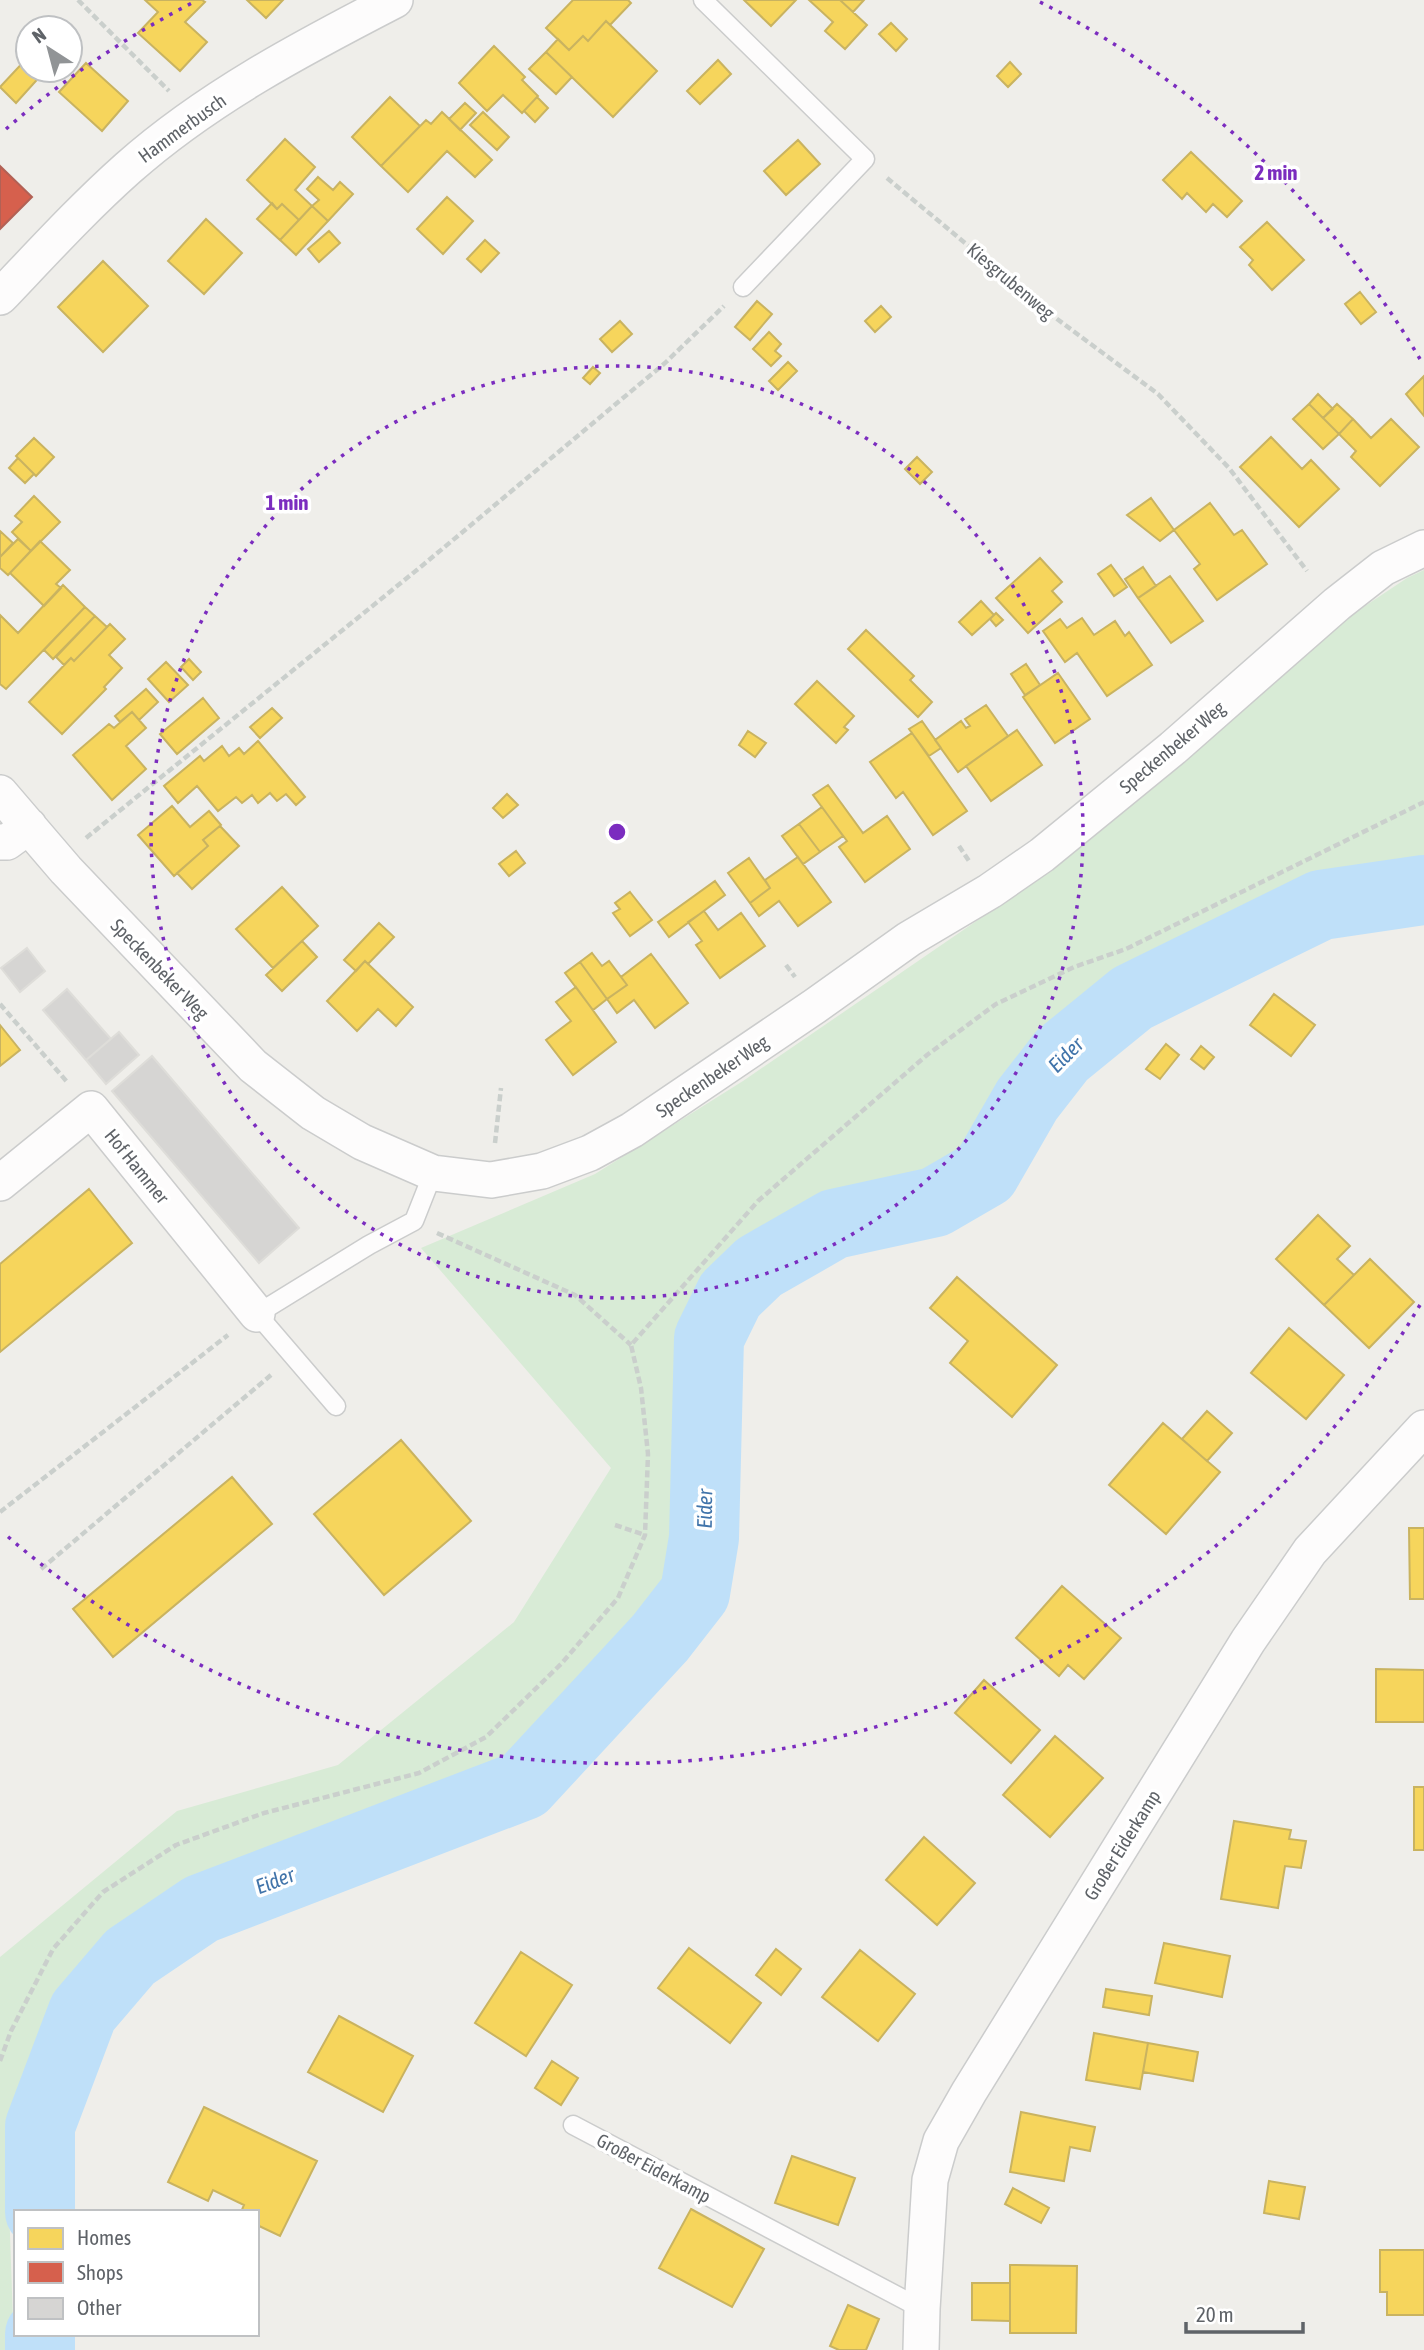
<svg xmlns="http://www.w3.org/2000/svg" width="1424" height="2350" font-family="'Asap Condensed',sans-serif">
  <rect width="100%" height="100%" fill="#efeeea"/>
  <path fill="#d8ebd6" d="M1424,570V860L1315,880L1057,1022L1010,1100L973,1154L923,1177L821,1199L750,1239L713,1285L677,1344L682,1557L637,1613L592,1682L512,1758L446,1790L201,1880L115,1936L64,1993L17,2127L9,2205L14,2350H0V1957L177,1811L338,1765L514,1622L611,1468L421,1248L595,1174L743,1081L1051,870L1185,761L1353,614L1407,578Z"/>
  <path fill="#f6d55c" stroke="#c9b360" stroke-width="2" d="M145,0H202L205,2L185,22L207,42L180,71L138,33L158,12Z
    M247,0H283L266,18Z
    M573,0H628L631,3L610,25L606,21L588,41L583,36L569,50L546,28Z
    M744,0H796L771,26Z
    M809,0H840L867,25L845,49L825,31L833,22Z
    M840,0H864L853,12Z
    M606,21L657,71L613,117L546,52L558,39L569,50L583,36L588,41Z
    M891,23L907,39L896,51L879,34Z
    M494,46L525,77L522,80L538,96L522,113L503,95L487,111L459,83Z
    M546,52L572,77L556,94L529,69Z
    M28,57V70L44,72L16,103L0,87Z
    M718,60L731,74L700,104L687,91Z
    M1010,62L1021,74L1008,87L997,76Z
    M86,63L128,101L102,131L59,92Z
    M390,97L420,126L381,166L352,137Z
    M537,97L548,108L535,122L524,111Z
    M465,103L476,113L460,130L449,119Z
    M442,112L492,160L475,177L447,151L408,192L381,166L426,120L431,124Z
    M483,112L509,137L497,150L470,125Z
    M285,139L315,167L295,190L312,206L299,220L282,204L277,209L247,180Z
    M798,140L820,164L786,195L764,171Z
    M1191,152L1242,201L1227,217L1213,204L1206,212L1187,193L1182,199L1163,180Z
    M318,177L333,190L340,182L353,194L328,221L312,206L319,200L307,189Z
    M447,197L473,221L443,254L417,229Z
    M272,203L277,209L282,204L299,220L280,240L257,219Z
    M312,206L328,221L296,255L280,240Z
    M206,219L242,253L204,294L168,261Z
    M1267,222L1304,260L1272,290L1249,265L1253,260L1240,247Z
    M329,231L340,243L319,262L308,249Z
    M485,240L499,253L481,272L467,259Z
    M103,261L148,306L103,352L58,307Z
    M1360,292L1376,312L1361,324L1345,304Z
    M757,301L772,314L750,340L735,327Z
    M881,306L891,317L875,332L865,321Z
    M620,321L632,334L612,352L600,339Z
    M769,332L781,344L775,351L781,356L771,366L753,349Z
    M788,362L797,371L778,390L769,381Z
    M593,367L600,373L590,384L583,378Z
    M1424,376V416L1406,394Z
    M1318,394L1333,409L1323,418L1309,404Z
    M1309,404L1339,434L1323,449L1293,419Z
    M1337,404L1353,419L1339,434L1323,418Z
    M1353,419L1371,438L1391,419L1419,447L1380,486L1351,457L1356,451L1339,434Z
    M1271,437L1302,469L1311,460L1339,489L1299,527L1240,467Z
    M34,438L54,457L36,476L16,456Z
    M917,457L932,472L920,484L905,469Z
    M18,458L34,474L25,483L9,468Z
    M34,496L60,522L31,551L12,532L22,522L15,516Z
    M1151,498L1174,530L1160,541L1127,515Z
    M1210,503L1234,535L1242,530L1267,564L1217,600L1194,569L1200,564L1174,530Z
    M0,531L13,543L0,557Z
    M18,539L31,551L8,575L0,568V557Z
    M40,541L70,570L56,584L61,588L44,606L10,573Z
    M1040,558L1062,582L1052,591L1062,602L1028,633L996,598Z
    M1111,565L1127,587L1114,596L1098,574Z
    M1143,567L1156,586L1138,598L1125,579Z
    M1170,576L1203,621L1171,643L1138,598Z
    M63,585L85,607L6,689L0,684V615L18,633Z
    M981,601L994,615L972,635L959,622Z
    M85,607L95,616L53,659L44,650Z
    M996,613L1003,620L996,626L990,619Z
    M95,616L107,627L74,661L71,658L64,665L56,657Z
    M1082,618L1094,635L1115,621L1125,636L1129,632L1152,665L1107,696L1077,653L1065,662L1043,631L1060,619L1067,628Z
    M110,624L125,639L109,655L122,668L104,687L106,689L62,734L29,702L71,658L74,661Z
    M866,630L914,676L910,680L932,702L918,717L848,649Z
    M189,659L201,672L193,680L181,667Z
    M166,662L188,685L169,702L148,679Z
    M1026,664L1040,685L1025,695L1011,674Z
    M1058,673L1090,719L1055,743L1023,697Z
    M817,681L854,716L844,727L848,730L836,743L795,704Z
    M146,689L158,702L139,720L132,712L120,722L115,716Z
    M203,698L219,718L177,754L160,734Z
    M986,705L1008,736L958,772L935,740L961,721L966,728L970,726L965,719Z
    M272,708L282,718L260,738L250,727Z
    M132,712L146,728L126,746L146,769L112,800L73,755L109,724L114,728Z
    M922,721L941,748L929,756L909,729Z
    M1017,730L1042,765L991,801L966,766Z
    M748,731L766,743L755,757L739,745Z
    M912,733L967,811L933,835L903,792L896,798L870,762Z
    M258,741L305,797L296,805L286,794L277,801L270,793L258,803L252,795L242,803L236,797L218,811L197,786L178,803L164,786L200,756L204,761L222,746L229,756L239,748L244,754Z
    M828,785L863,833L887,816L910,849L865,882L839,847L847,841L813,795Z
    M507,794L518,805L503,818L493,808Z
    M172,806L190,827L209,811L221,825L203,840L208,846L174,876L138,835Z
    M822,807L843,836L820,852L799,824Z
    M799,824L820,852L803,864L782,836Z
    M220,826L239,846L192,889L177,873L208,846L203,840Z
    M516,851L525,863L509,876L499,864Z
    M798,857L831,902L798,926L779,901L759,916L750,903L770,888L765,880Z
    M749,858L770,888L750,903L728,873Z
    M715,881L725,895L669,937L658,922Z
    M282,887L318,926L273,968L236,929Z
    M630,892L652,920L630,936L613,913L620,909L615,903Z
    M704,911L718,930L741,913L765,946L720,978L696,945L702,941L688,922Z
    M379,923L394,937L368,964L365,961L356,971L344,960Z
    M302,941L317,957L282,991L266,975Z
    M592,953L602,966L609,961L627,985L607,999L580,962Z
    M651,954L688,1003L655,1028L634,1000L617,1013L607,999L627,985L621,977Z
    M365,961L413,1007L396,1026L378,1009L357,1031L327,1001Z
    M580,962L607,999L593,1010L565,973Z
    M576,987L616,1042L573,1075L546,1040L571,1021L556,1002Z
    M1274,994L1315,1025L1291,1056L1250,1025Z
    M0,1025L20,1050L0,1066Z
    M1166,1044L1179,1055L1160,1079L1146,1069Z
    M1201,1046L1214,1057L1204,1069L1191,1059Z
    M89,1189L132,1243L0,1352V1264Z
    M1318,1215L1350,1246L1337,1259L1354,1275L1324,1305L1276,1259Z
    M1370,1259L1414,1302L1369,1348L1324,1305Z
    M957,1277L1057,1365L1012,1417L950,1363L968,1341L930,1308Z
    M1289,1328L1344,1375L1306,1419L1251,1373Z
    M1207,1411L1232,1433L1207,1461L1182,1439Z
    M1163,1423L1220,1472L1166,1534L1109,1485Z
    M401,1440L471,1521L384,1595L314,1514Z
    M232,1477L272,1524L113,1657L73,1609Z
    M1409,1528H1424V1599H1410Z
    M1062,1586L1121,1638L1084,1679L1068,1665L1059,1676L1016,1638Z
    M1376,1669L1424,1670V1722H1376Z
    M984,1680L1040,1730L1011,1763L955,1713Z
    M1055,1736L1103,1778L1050,1837L1003,1795Z
    M1414,1787H1424V1850H1414Z
    M1234,1821L1291,1830L1289,1839L1306,1841L1301,1868L1285,1866L1278,1908L1221,1899Z
    M924,1837L975,1883L937,1925L886,1880Z
    M1164,1943L1230,1956L1222,1997L1155,1983Z
    M689,1948L761,2003L730,2043L658,1988Z
    M776,1949L801,1969L781,1995L756,1975Z
    M860,1950L915,1994L878,2041L822,1997Z
    M521,1952L572,1985L526,2056L475,2023Z
    M1106,1989L1152,1996L1149,2015L1103,2007Z
    M339,2016L413,2056L383,2112L308,2072Z
    M1094,2033L1148,2043L1140,2089L1086,2080Z
    M1148,2043L1198,2052L1193,2081L1143,2072Z
    M552,2061L578,2078L561,2105L535,2088Z
    M204,2107L317,2161L280,2236L257,2225V2212H241L244,2205L213,2190L208,2201L168,2182Z
    M1021,2112L1095,2127L1090,2151L1070,2147L1064,2181L1010,2172Z
    M792,2156L855,2178L838,2225L775,2203Z
    M1269,2181L1305,2187L1299,2219L1264,2213Z
    M1013,2188L1049,2208L1041,2223L1005,2204Z
    M691,2209L764,2249L732,2307L659,2268Z
    M1380,2250H1424V2315H1387V2292H1380Z
    M1010,2265L1077,2266L1076,2333H1010Z
    M972,2283H1010V2321L972,2320Z
    M848,2305L879,2319L866,2350H839L830,2346Z"/>
  <path fill="#d6604d" stroke="#b26155" stroke-width="2" d="M0,166L32,197L0,229Z"/>
  <g fill="none" stroke-linecap="round" stroke-linejoin="round">
    <path stroke="#bfe0f9" stroke-width="70" d="M40,2212V2126L83,2012L130,1957L201,1909L524,1785L660,1638L695,1593L704,1538L709,1338L730,1295L759,1267L834,1224L935,1202L985,1173L1027,1100L1062,1055L1132,998L1321,905L1424,890
      M40,2334V2350"/>
  </g>
  <path fill="#d6d5d3" stroke="#deddd9" stroke-width="2" d="M27,948L45,971L20,992L1,968Z
    M67,989L111,1039L86,1060L43,1010Z
    M119,1032L139,1055L106,1084L86,1060Z
    M152,1056L299,1228L259,1263L112,1091Z"/>
  <g fill="none" stroke-linecap="round" stroke-linejoin="round">
    <g stroke="#cbcccc" stroke-width="21">
      <path id="service" d="M703,0L865,159L743,287
        M336,1406L257,1314L369,1245L414,1221L433,1173
        M573,2125L922,2309"/>
    </g>
    <g stroke="#cbcccc" stroke-width="38">
      <path id="minor" d="M0,297C42,253 83,208 128,168C207,98 302,48 395,0
        M0,793L66,870L253,1066L313,1113L362,1142L433,1173L491,1180L542,1171L590,1153L632,1130L815,1006L909,939L990,891L1042,855L1173,748L1337,604L1383,568L1424,548
        M0,842H7L29,826
        M0,1183L91,1109L257,1314
        M921,2350L922,2309L930,2180L941,2141L969,2092L1248,1641L1310,1551L1424,1428"/>
    </g>
    <path stroke="#cacfcc" stroke-width="4.5" stroke-dasharray="7 3.5" stroke-linecap="butt" d="M78,0L169,91
      M887,178L1049,313L1158,394L1229,468L1307,571
      M86,838L423,565L665,363L724,306
      M959,846L969,861
      M786,965L795,977
      M0,1004L68,1083
      M495,1143L501,1088
      M437,1233L575,1295L631,1345
      M0,1512L228,1335
      M615,1525L645,1535
      M41,1569L271,1375
      M0,2061L11,2031L53,1949L103,1892L176,1845L264,1813L419,1773L486,1737L561,1664L618,1598L645,1535L648,1454L641,1388L631,1345L758,1201L927,1055L996,1004L1074,967L1126,949L1424,802"/>
    <use href="#service" stroke="#fdfcfc" stroke-width="18"/>
    <use href="#minor" stroke="#fdfcfc" stroke-width="35"/>
  </g>
  <g fill="none" stroke="#7b2cbf" stroke-width="3.5" stroke-dasharray="3.5 7">
    <circle cx="617" cy="832" r="466"/>
    <path d="M1420 1305A932 932 0 0 1 6 1535M6 129A932 932 0 0 1 194 2M1040 2A932 932 0 0 1 1420 359"/>
  </g>
  <g text-anchor="middle" stroke-width="7" stroke-linejoin="round" paint-order="stroke">
    <g font-size="19" fill="#5f6368" stroke="#fff">
      <text transform="translate(182 128) rotate(-36)" y="7">Hammerbusch</text>
      <text transform="translate(1011 281) rotate(40)" y="7">Kiesgrubenweg</text>
      <text transform="translate(1172 747) rotate(-40)" y="7">Speckenbeker Weg</text>
      <text transform="translate(160 969) rotate(46)" y="7">Speckenbeker Weg</text>
      <text transform="translate(712 1076) rotate(-34)" y="7">Speckenbeker Weg</text>
      <text transform="translate(137 1166) rotate(51)" y="7">Hof Hammer</text>
      <text transform="translate(1122 1845) rotate(-58)" y="7">Großer Eiderkamp</text>
      <text transform="translate(654 2168) rotate(28)" y="7">Großer Eiderkamp</text>
    </g>
    <g font-size="21" font-style="italic" fill="#4174aa" stroke="#fff">
      <text transform="translate(1066 1055) rotate(-45)" y="7">Eider</text>
      <text transform="translate(705 1509) rotate(-89)" y="7">Eider</text>
      <text transform="translate(275 1881) rotate(-21)" y="7">Eider</text>
    </g>
  </g>
  <circle cx="617" cy="832" r="10" fill="#7b2cbf" stroke="#fff" stroke-width="3.5"/>
  <g font-size="21" text-anchor="middle" font-weight="bold" fill="#7b2cbf" stroke="#fff" stroke-width="7" stroke-linejoin="round" paint-order="stroke">
    <text x="1276" y="180">2 min</text>
    <text x="287" y="510">1 min</text>
  </g>
  <rect x="14" y="2210" width="245" height="126" fill="#ffffff" stroke="#bfc1c3" stroke-width="2"/>
  <rect x="28" y="2228" width="35" height="21" fill="#f6d55c" stroke="#bfc1c3" stroke-width="2"/>
  <text x="77" y="2245" font-size="21" fill="#5f6368">Homes</text>
  <rect x="28" y="2262" width="35" height="21" fill="#d6604d" stroke="#bfc1c3" stroke-width="2"/>
  <text x="77" y="2280" font-size="21" fill="#5f6368">Shops</text>
  <rect x="28" y="2298" width="35" height="21" fill="#d6d5d3" stroke="#bfc1c3" stroke-width="2"/>
  <text x="77" y="2315" font-size="21" fill="#5f6368">Other</text>
  <g transform="translate(49 49) rotate(324)"><circle r="33" fill="#ffffff" stroke="#bfc1c3" stroke-width="2"/>
  <path d="M0-5L12 26L0 18L-12 26Z" fill="#919496"/>
  <text y="-10" font-size="19" font-weight="bold" text-anchor="middle" fill="#5f6368">N</text>
  </g>
  <path d="M1186 2322v10h117v-10" fill="none" stroke="#5f6368" stroke-width="3.5"/>
  <text x="1196" y="2322" font-size="21" fill="#5f6368" stroke="#ffffff" stroke-width="5" paint-order="stroke">20 m</text>
</svg>
